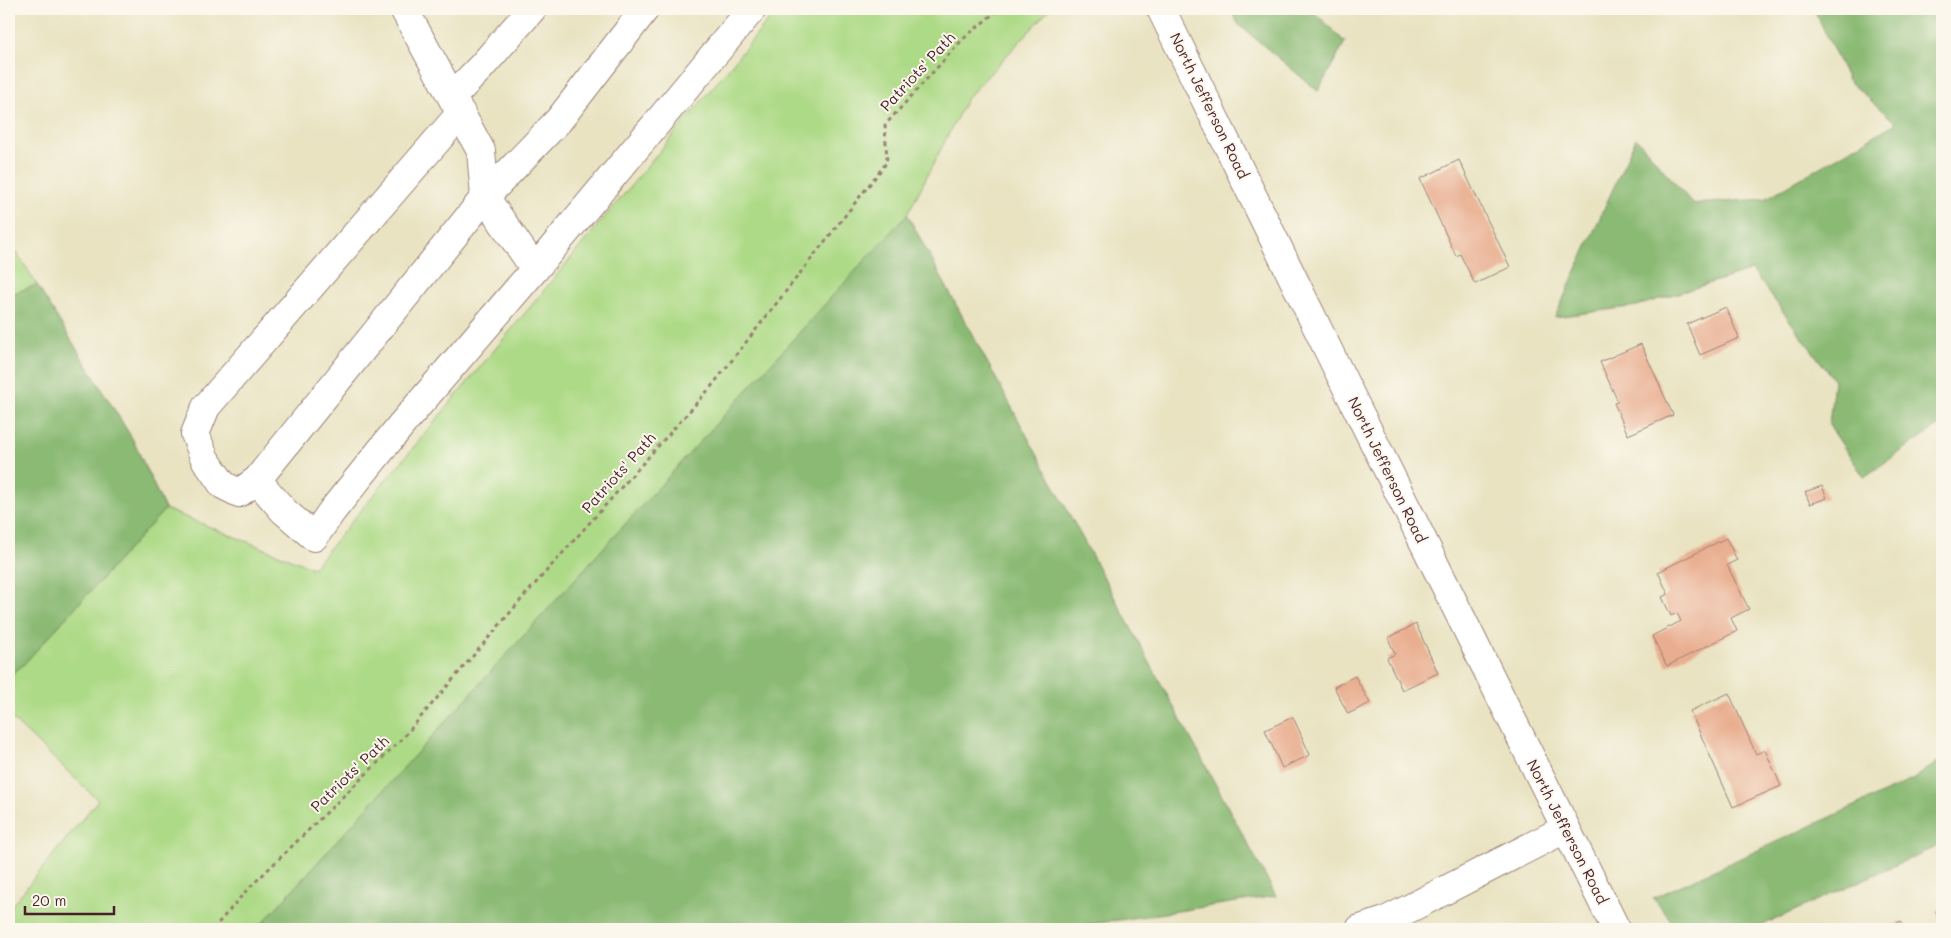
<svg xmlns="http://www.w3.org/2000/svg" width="1951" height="938" font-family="Mali,sans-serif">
  <rect width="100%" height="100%" fill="#fbf7ec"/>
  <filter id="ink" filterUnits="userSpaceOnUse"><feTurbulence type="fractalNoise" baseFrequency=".02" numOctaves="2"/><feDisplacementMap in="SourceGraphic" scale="10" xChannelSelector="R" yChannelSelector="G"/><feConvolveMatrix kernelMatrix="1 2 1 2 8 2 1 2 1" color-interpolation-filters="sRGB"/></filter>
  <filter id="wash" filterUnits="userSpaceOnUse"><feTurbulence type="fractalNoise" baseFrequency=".0096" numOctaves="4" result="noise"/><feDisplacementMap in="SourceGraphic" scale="20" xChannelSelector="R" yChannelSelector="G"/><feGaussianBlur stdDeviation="1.12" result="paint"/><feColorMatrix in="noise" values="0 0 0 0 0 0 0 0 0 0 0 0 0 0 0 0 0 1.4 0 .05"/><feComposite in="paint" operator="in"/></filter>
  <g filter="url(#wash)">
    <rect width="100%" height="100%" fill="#e9e3c2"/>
    <path fill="#adda86" stroke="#7c7c58" d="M778,9H1050L967,98L907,215L257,929H9V909L98,800L9,716V676L22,666L165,509L313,568Z
      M9,240L37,285L9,295Z"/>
    <path fill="#8aba73" stroke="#6a6c4f" d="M1230,9H1311L1345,42L1318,91L1239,25Z
      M1814,9H1942V423L1864,477L1829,425L1834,380L1752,270L1637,306L1555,317L1636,138L1693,204L1765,199L1896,123L1848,80Z
      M907,214L1276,896L1060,929H257Z
      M37,285L132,438L165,509L22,666L9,676V295Z
      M1942,759V844L1754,929H1678L1653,898L1912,780Z"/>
    <g id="blocks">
      <path fill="#e9ae90" d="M1459,160L1510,267L1475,284L1460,254L1456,256L1420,179Z
        M1726,307L1739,338L1700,355L1687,324Z
        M1641,344L1673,415L1628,435L1614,403L1618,402L1600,362Z
        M1822,486L1827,498L1810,504L1805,492Z
        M1726,538L1737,560L1727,565L1749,609L1731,618L1737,631L1667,666L1652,636L1681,621L1677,613L1671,616L1662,597L1668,594L1658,572Z
        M1416,624L1438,673L1402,690L1387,658L1395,654L1388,638Z
        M1355,676L1370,703L1348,714L1334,687Z
        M1729,693L1756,754L1765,750L1781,786L1733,807L1690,711Z
        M1293,717L1310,755L1282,768L1265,730Z
        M1942,908V923L1936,911Z
        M1901,921L1905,929H1885Z"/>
    </g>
  </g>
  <g filter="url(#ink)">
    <use href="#blocks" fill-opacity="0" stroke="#9a8176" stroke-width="1"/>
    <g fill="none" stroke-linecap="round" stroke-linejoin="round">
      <g stroke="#9a8176" stroke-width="30">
        <path id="minor" d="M404,9L481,151L485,197L535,269
          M1161,9L1336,366L1616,929
          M452,97L481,67L532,9
          M461,113L206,407L195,434L205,459L223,485L239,493L257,480L485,197L559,120L645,9
          M257,480L284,511L314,537L332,511L402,424L535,269L752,9
          M1360,929L1385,921L1565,829"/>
      </g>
      <path stroke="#9a8176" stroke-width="3" stroke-dasharray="4 4" stroke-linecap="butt" d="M213,929L246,891L402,739L526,594L711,387L887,162L885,125L963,39L999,9"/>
      <use href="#minor" stroke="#fff" stroke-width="28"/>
    </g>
  </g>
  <g text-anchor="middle" stroke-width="4" stroke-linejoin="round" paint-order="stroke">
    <g font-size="15" fill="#4a1f2b" stroke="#fbf7ec">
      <text transform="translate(918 72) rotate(-47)" y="5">Patriots' Path</text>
      <text transform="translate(1209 106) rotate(64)" y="5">North Jefferson Road</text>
      <text transform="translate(1387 470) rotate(64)" y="5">North Jefferson Road</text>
      <text transform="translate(619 473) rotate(-48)" y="5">Patriots' Path</text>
      <text transform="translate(350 774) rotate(-44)" y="5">Patriots' Path</text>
      <text transform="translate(1567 832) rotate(63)" y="5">North Jefferson Road</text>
    </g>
  </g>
  <rect width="1951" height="938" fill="none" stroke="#fbf7ec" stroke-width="30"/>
  <path d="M25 906v8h89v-8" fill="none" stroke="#4a1f2b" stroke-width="2.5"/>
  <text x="32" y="906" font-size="15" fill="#4a1f2b" stroke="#fbf7ec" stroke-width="4" paint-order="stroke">20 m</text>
</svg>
